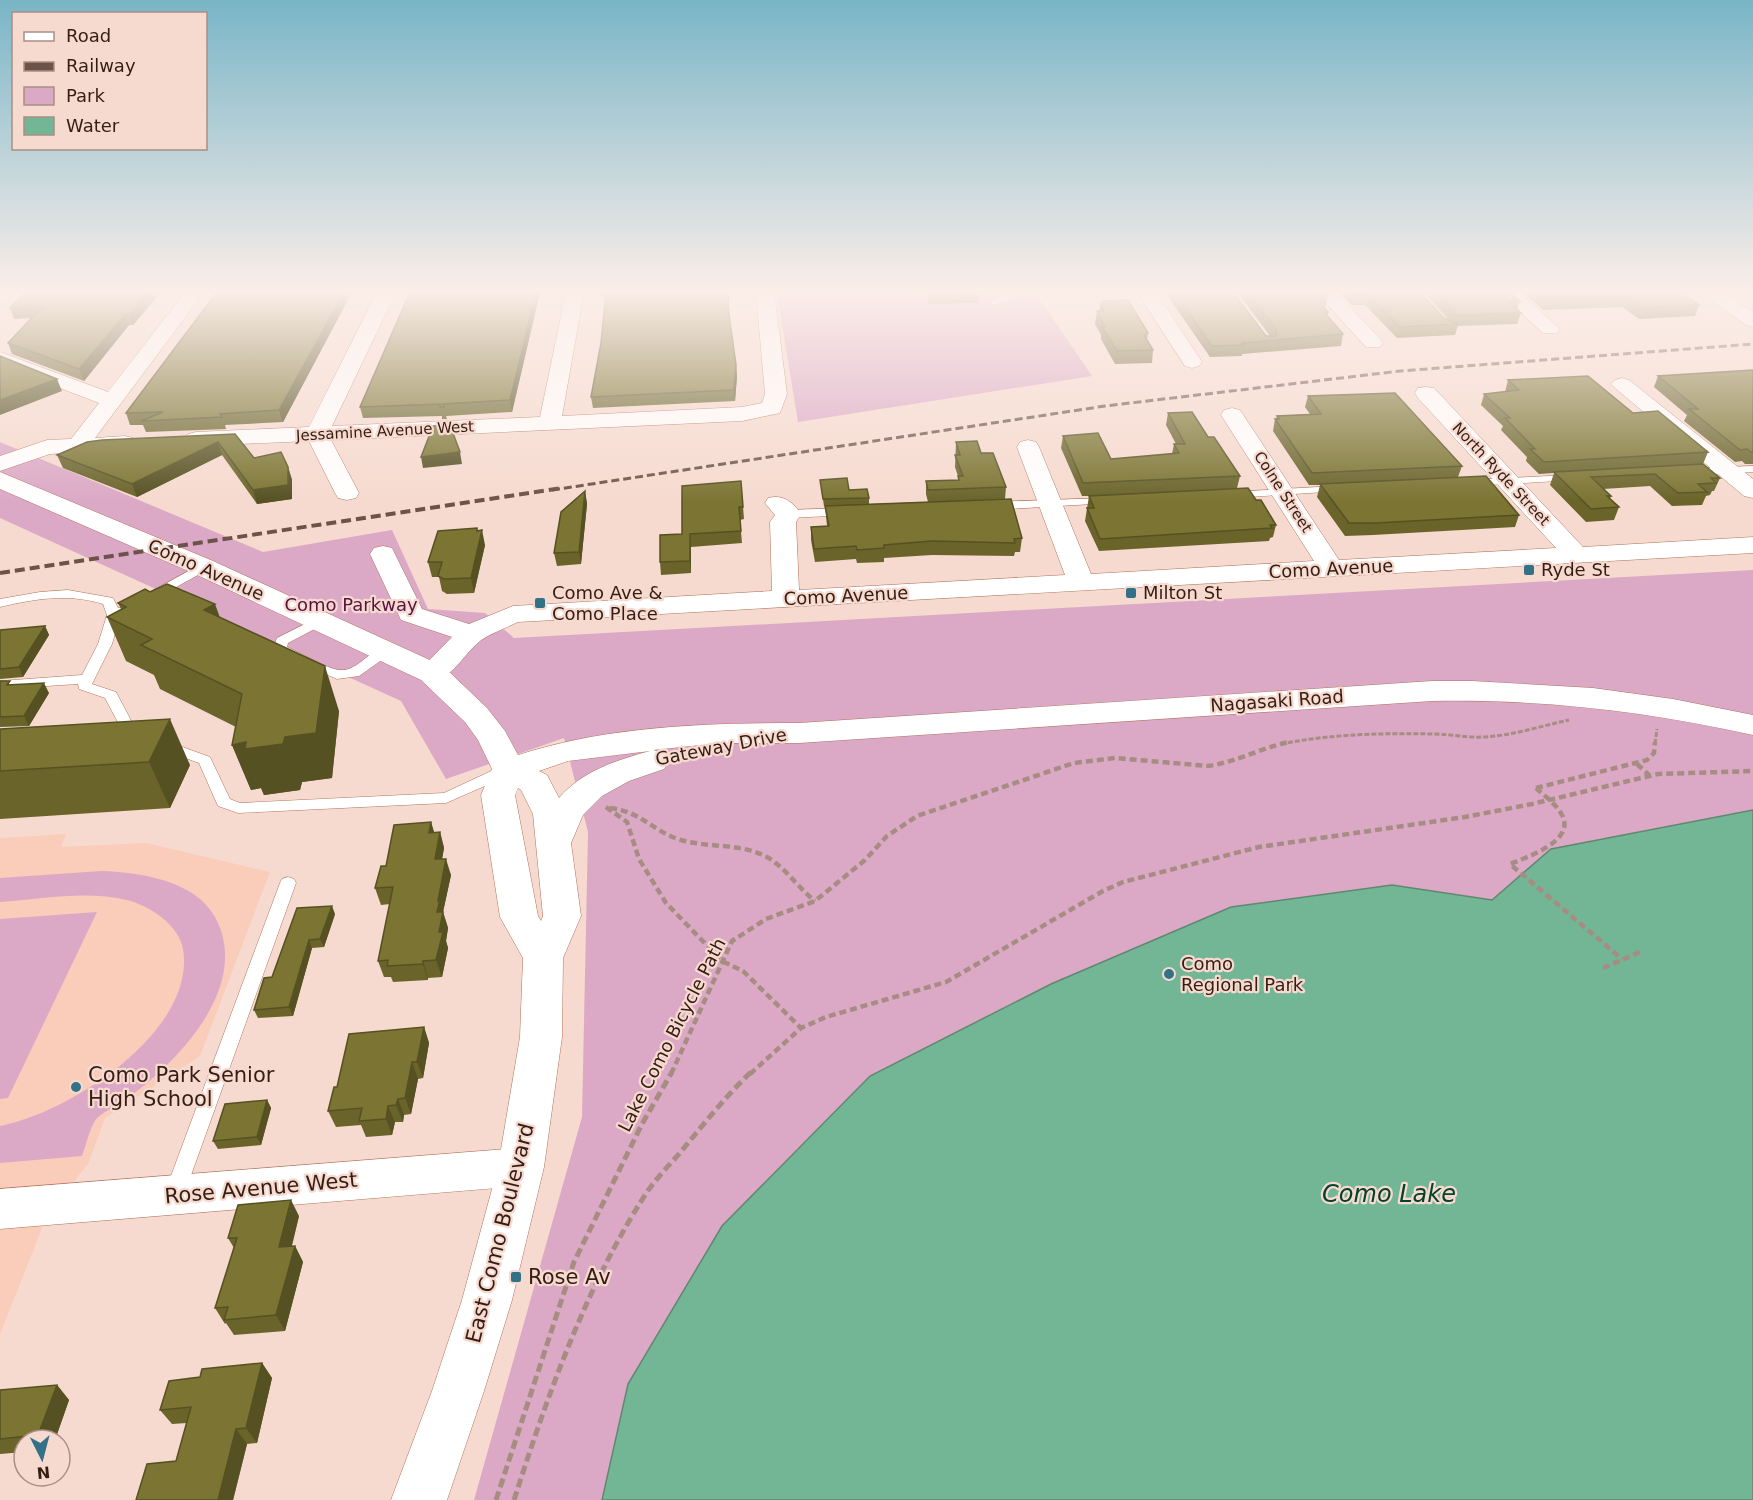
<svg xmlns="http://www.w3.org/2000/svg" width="1753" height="1500" font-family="'DejaVu Sans',sans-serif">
  <rect width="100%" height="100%" fill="#f6dacf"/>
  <path fill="#faccba" d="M66,834L61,847L146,843L270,872L200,1056L105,1118L88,1164L48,1213L0,1334V838Z"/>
  <path fill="#dba9c6" d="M777,293H1063L1036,294L1092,376L798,422Z
    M0,442L263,552L392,530L428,609L485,613L514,638L1753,570V1500H474L582,1117L588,832L564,738L446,779L401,701L0,518Z
    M101,871C138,872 195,880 215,917C252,985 179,1061 128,1098C118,1105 106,1110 97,1118C90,1126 86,1146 82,1156L0,1163V1126C69,1113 197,1031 183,949C179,925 150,906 127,900C87,890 41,899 0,902V878Z
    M97,912L8,1098L0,1099V919Z"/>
  <path fill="#72b696" stroke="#60886f" stroke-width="1.5" d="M1753,810V1500H602L628,1384L722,1226L870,1076L1051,984L1231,907L1392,885L1492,900L1551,849Z"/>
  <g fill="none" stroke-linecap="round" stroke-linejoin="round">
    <g stroke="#b1735a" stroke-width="1">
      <path id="lane" d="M1008,292H1017L1015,298L994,305L989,302Z
        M1753,466V472L1691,475L1685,472L1691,469Z
        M1571,475L1577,478L1575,480L1472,486L1466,483L1472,480Z
        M1337,486L1343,489L1341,491L1232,498L1226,495L1232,492Z
        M1106,498L1112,501L1110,503L993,510L987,506L993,502Z
        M846,508L850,509V515L789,518L783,514L789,510Z
        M203,563L207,564L209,567L207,570L158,597L153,598L147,594Z
        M68,590L113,598L118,608H127L129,611L120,617L112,644L92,684L116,692L135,728L134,737H116L114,734L121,728L105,698L79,689L78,684L0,689V681L82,675L98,644L107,615L103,604C68,593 34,599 0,607V599L40,592Z
        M319,617L324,618L326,621L324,624L288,643L287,647C301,653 326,669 340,670C359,672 372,644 391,649L393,652L359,676L337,679L275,652L273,649L277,638Z
        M166,741L210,757L230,799L240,803L444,793L502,766H512L515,770L512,774L446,803L238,813L218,806L199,763L161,749L159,746Z
        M288,877L294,879L296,883L185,1192L182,1199L175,1201L168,1199L165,1192L280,883L282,879Z"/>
    </g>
    <g stroke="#b1735a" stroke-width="1">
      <path id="street" d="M0,292H12L7,299L0,301Z
        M185,292H204L95,438L125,436L133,438L136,443L133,448L50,454L0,471V456L47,440L71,439L99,403L0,365V352L108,392Z
        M377,292H396L332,426L540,417L566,292H584L562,416L742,407L762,403L765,394L756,292H774L787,394L780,413L742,421L331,440L359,493L356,498L347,500L338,498L335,493L309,441L196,446L188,444L185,439L188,434L196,432L309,427Z
        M1137,292H1156L1202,362L1199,366L1192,368L1185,366Z
        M1316,292H1336L1380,339L1383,343L1380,347H1366Z
        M1498,292H1519L1560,329L1557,333H1543Z
        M1622,378L1629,380L1753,479V498L1744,496L1615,388L1611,384L1615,380Z
        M1426,387L1434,388L1583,547L1753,537V553L518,622C506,628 491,633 480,641C461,656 450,686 422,679L417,673L452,637L401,620L370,554L374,548L383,546L392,548L422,609L469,624L513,606L772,591L770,522L775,515L765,503L768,498C783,494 793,502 801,514L796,522L799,590L1065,575L1017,447L1020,442L1028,440L1036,442L1039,447L1091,574L1314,561L1221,415L1224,410L1232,408L1240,410L1339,560L1556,548L1418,398L1415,393L1418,388Z
        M521,1148L536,1154L543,1167L536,1180L521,1186L0,1229V1189Z"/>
    </g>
    <g stroke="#b1735a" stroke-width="1">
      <path id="secondary" d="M1699,292H1722L1753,312V327L1746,325Z
        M0,472L213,561L443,666L487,708L505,731L518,755C608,726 705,723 799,723L1432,681H1472L1593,688L1673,699L1753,715V735C1647,711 1541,699 1432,701L799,743H720L653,750L664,753L669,761L664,769L629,781L602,796L583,815L571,843L581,916L563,958L562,1037L544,1167L512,1300L484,1391L447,1500H391L432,1391L462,1300L498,1167L520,1037L523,958L500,917L481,795L492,769L478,740L465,722L421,680L193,573L0,489ZM650,751C617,760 582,771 559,798L547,775L539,771L568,761ZM518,788L521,790L533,814L543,916L541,921L538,916L515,795Z"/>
    </g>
    <path stroke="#a68c81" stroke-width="3" stroke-dasharray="5 2" stroke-linecap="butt" d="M1281,744C1331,734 1382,733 1433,734C1450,734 1466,738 1483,737C1511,736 1541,726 1569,720
      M1655,744L1657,729"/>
    <path stroke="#a68c81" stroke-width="4.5" stroke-dasharray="7 4" stroke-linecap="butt" d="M1637,764L1649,775
      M1536,788L1647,760L1654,753L1655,742
      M1536,788C1545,796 1556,804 1562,815C1576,841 1527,857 1510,864L1622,959
      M606,807L627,822L639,859L666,903L722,961L743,971L801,1028
      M610,808C643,812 653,832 681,840C709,848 741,843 767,857C786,868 798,888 815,901
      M1603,968L1642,951
      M671,1074L732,941L766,919L815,901L865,860L887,836L917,816L1074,763L1115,758L1208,766C1236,762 1261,748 1289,742
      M750,1074L801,1028L826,1017L946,982L1103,891L1123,882L1259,847L1465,817L1532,804L1658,774L1753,771"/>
    <path stroke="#a68c81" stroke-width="5" stroke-dasharray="9 4.5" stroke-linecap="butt" d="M496,1500L574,1262L642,1124L672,1072
      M514,1500C548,1394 586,1286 647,1192C656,1179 668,1166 679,1154C702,1126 725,1097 751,1072"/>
    <use href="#lane" fill="#fff" fill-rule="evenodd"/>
    <use href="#street" fill="#fff" fill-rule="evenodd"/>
    <use href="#secondary" fill="#fff" fill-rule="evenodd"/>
    <path stroke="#6c5248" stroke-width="3" stroke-dasharray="8 4" stroke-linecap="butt" d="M552,490L1105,406L1400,371L1753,344"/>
    <path stroke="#6c5248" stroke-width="4" stroke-dasharray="10 5" stroke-linecap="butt" d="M0,573L562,488"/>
  </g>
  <path fill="#6a642b" d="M25,292H161L133,325H129L84,381L12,354L8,343L31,318L14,319L10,308Z
    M352,292L283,422L225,425L226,429L146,432L143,425H130L126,413Z
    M540,292L512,412L446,416L447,419H442V416L363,418L360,407Z
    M599,292H729V313L737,376L735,401L593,408L591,397L601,343L606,296H600Z
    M925,292H979L978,303L929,304Z
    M1168,292H1233L1266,336H1270L1237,292H1326L1328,296L1326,306H1323L1328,312V316L1343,334L1341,346L1242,354V356L1210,357L1178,311L1168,296Z
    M1339,292H1420L1444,318L1449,320L1423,292H1510L1520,301L1517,309L1521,313L1517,324L1458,326L1455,335L1397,338L1365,305H1352Z
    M1523,292H1686L1685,295L1699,305L1695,316L1639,319L1622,307L1543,310Z
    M1102,301L1148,333L1147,340L1153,350L1152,363L1115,364L1101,339V335L1095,324L1097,311H1100V304L1102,303Z
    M1753,370V464H1745L1742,461L1735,462L1684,421L1687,415L1654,387L1658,376Z
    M1508,380L1633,413L1708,452L1703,464L1720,478L1714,491H1712L1710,495L1706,496L1702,505L1672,506L1650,486L1603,489L1611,496L1610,499L1619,507L1614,520L1586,522L1550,485L1554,473L1539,474L1526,461L1527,457L1501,430L1503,426L1481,405L1484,394L1505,392Z
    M1308,396L1462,466L1458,477L1519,515L1515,527L1373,535L1345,536L1317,497L1320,485H1309L1273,431L1275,419H1276L1277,416L1310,414L1305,407Z
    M1168,413L1208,437L1240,476L1237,488L1256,500L1276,525L1273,537L1270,538L1269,541L1099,551L1085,521L1089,496H1082L1061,448L1063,436L1111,459L1172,454L1174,444H1176L1166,425Z
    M235,434L254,458L288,467L292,480V499L257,504L222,455L137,497L63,468L57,455Z
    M956,442L981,453L1006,487L1005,499L1022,538L1020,552H1015L1014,556L932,555L884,558V562L857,563L856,559L815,562L811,540V527L827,526L825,506H824L820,480L869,498V504L928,502L926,494V481L958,480V476L955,467Z
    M741,481L744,519L740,520L742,543L691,547V573L661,575L660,562L682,534Z
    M585,491L587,504L581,564L557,566L554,553Z
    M485,545L474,593L447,594L442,591L439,577H432L428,562Z
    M150,592L220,618L339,711L332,778L302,782L300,790L264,795L261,788L251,790L232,745L236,727L160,689L154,675L126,661L107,617L121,609L118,603Z
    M45,626L49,635L23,677L0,679V630Z
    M0,681L12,685L49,693L29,726L0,727Z
    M0,729L190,765L170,808L0,819Z
    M431,822L434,833L440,832L444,848L442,859L451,875L443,912L448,928L446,941L448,948L442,977L428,978V980L393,982L391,977H384L378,961L390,904L381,905L375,888L386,866Z
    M335,914L324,947L312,948L293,1016L258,1018L254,1010L272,977Z
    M424,1027L429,1043L423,1078L418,1079L411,1114L404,1115L403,1122H395L392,1135L366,1137L361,1125L336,1127L328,1111L337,1087Z
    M267,1100L271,1108L261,1145L218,1149L213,1141Z
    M299,1216L292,1246H295L303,1262L285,1331L234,1335L226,1323L225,1324L215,1308L234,1248L228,1238Z
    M262,1363L272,1378L257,1443L247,1444L233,1500H136L176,1461L187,1423L172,1424L160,1410L200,1377Z
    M57,1385L69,1400L55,1440H24V1452L0,1454V1390Z"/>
  <path fill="#565123" d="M148,292H161L133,325L129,315Z
    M344,292H352L283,422L279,410Z
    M536,292H540L512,412L510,400Z
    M125,315L129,325L84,381L79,369Z
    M736,365L737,376L735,401L734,390Z
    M57,379L62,391L0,415V400Z
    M218,442L222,455L137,497L132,484Z
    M460,452L462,464L423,468L421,457Z
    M288,467L292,480V499L257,504L253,490Z
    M585,491L587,504L581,564L579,552Z
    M477,528L480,540L482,530L485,545L474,593L471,578Z
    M690,534L691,547V573L690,561Z
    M215,604L231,648L204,610Z
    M45,626L49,635L23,677L19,667Z
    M325,666L339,711L332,778L302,782L300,790L264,795L261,788L251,790L232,745Z
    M44,683L49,693L29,726L24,716Z
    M170,719L190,765L170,808L149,762Z
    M431,822L436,838L429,833Z
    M440,832L444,848L439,876L435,859Z
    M446,859L451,875L443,912L448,928L446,941L448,948L442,977L436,960L439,932L438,901Z
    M332,906L335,914L324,947L320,939Z
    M309,940L312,948L293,1016L289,1007Z
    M423,961L428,978V980L423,964Z
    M424,1027L429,1043L423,1078L417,1062Z
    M412,1062L418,1079L411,1114L405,1098Z
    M398,1099L404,1115L403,1122L396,1105Z
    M267,1100L271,1108L261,1145L257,1137Z
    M388,1106L395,1122L392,1135L386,1119Z
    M291,1200L299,1216L287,1263L279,1247Z
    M295,1246L303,1262L285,1331L276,1315Z
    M262,1363L272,1378L257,1443L246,1428Z
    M57,1385L69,1400L55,1440H42L38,1435Z
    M236,1429L247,1444L233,1500H218Z"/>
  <path fill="#7b7432" stroke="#565123" stroke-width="1.5" d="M25,292H148L129,315H125L79,369L8,343L42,307L10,308Z
    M217,292H344L279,410L220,414L222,417L141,421L163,412L126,413Z
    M410,292H536L510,400L443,404L444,407H440L441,404L360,407Z
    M606,292H728V307L736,365L734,390L591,397L601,343Z
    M1174,292H1233L1266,336H1276V329L1247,292H1326L1328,296H1315L1328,312H1324L1343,334L1242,343L1244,345L1212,346Z
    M1352,292H1420L1444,318L1458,324L1400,327L1368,294L1354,295Z
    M1436,292H1510L1520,301H1508L1521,313L1454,315V310Z
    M1538,292H1686L1682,293L1699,305L1643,308L1626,296L1546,299Z
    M1128,300L1148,333L1144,335L1153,350L1117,351L1102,327H1105L1097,311H1104L1100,304L1104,303L1102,301Z
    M0,356L57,379L0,400Z
    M1753,370V452H1751L1747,449L1740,450L1689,409H1698L1658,376Z
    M1588,376L1633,413L1658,411L1708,452L1544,462L1530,449H1535L1505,418H1510L1484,394L1519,390L1508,380Z
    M1395,393L1462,466L1312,473L1275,419H1279L1277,416L1321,414L1308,396Z
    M1192,412L1208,437H1214L1240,476L1083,483L1063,436L1098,433L1111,459L1179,453L1174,444H1185L1168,413Z
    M450,425L460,452L421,457L433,426Z
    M235,434L254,458L281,452L288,467V485L253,490L218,442L132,484L57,455L87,442L102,440Z
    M977,441L981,453H993L1006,487L928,490L926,481L959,480L958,476H963L955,455H960L956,442Z
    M1703,464L1720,478H1711L1716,483L1698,484L1707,492L1678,493L1655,474L1591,477L1611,496H1607L1619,507L1591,509L1554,472Z
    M1486,476L1519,515L1376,523H1349L1320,484Z
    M847,478L849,490L867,489L869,498L823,499L820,480Z
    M741,481L743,507H739L741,531L690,534V561L660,562V535L682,534V486Z
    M1248,488L1256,500H1261L1276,525H1270L1272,528L1100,539L1087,508H1094L1089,496Z
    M585,491L579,552L554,553L561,512Z
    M1011,499L1022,538L1014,539L1015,543L932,541L884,545V548L857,550L856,546L814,549L811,527L829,526L825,506Z
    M477,528V531L482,530L471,578L444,579L438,576L442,562H428L438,531Z
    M167,584L215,604L204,610L325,666L316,733L285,737L283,744L245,749L246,742L232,745L242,694L141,645L152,639L107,617L126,607L118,603L145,589L150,592Z
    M45,626L19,667L0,669V630Z
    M0,681H10L7,685L44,683L24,716L0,717Z
    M170,719L149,762L0,771V729Z
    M431,822L429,833L440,832L435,859H446L438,901L440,900L437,912H443L439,932H443L436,960L423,961V964L387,966L388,960L378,961L393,887L375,888L381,866H386L394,825Z
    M332,906L320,939L309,940L289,1007L254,1010L264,978L272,977L297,908Z
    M424,1027L417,1062H412L405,1098L398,1099L396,1105L388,1106L386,1119L359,1121L362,1108L328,1111L334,1087H337L349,1034Z
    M267,1100L257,1137L213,1141L225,1104Z
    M291,1200L279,1247L295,1246L276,1315L224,1320L228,1307L215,1308L237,1238H228L238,1205Z
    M262,1363L246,1428L236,1429L218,1500H136L147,1464L176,1461L191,1407L160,1410L169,1381L200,1377L202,1369Z
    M57,1385L38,1435L0,1439V1390Z"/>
  <linearGradient id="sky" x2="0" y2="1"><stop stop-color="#79b5c7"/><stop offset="0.58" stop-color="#fbeee9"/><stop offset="1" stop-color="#fbeee9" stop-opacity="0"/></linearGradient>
  <rect width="1753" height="502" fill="url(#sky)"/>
  <g fill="#337186" stroke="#f6dacf" stroke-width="2">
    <rect x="1523" y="564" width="12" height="12" rx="3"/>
    <rect x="1125" y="587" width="12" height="12" rx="3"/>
    <rect x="534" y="597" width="12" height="12" rx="3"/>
    <circle cx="1169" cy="974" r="6"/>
    <circle cx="76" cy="1087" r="6"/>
    <rect x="510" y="1271" width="12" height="12" rx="3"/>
  </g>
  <g text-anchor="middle" stroke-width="4.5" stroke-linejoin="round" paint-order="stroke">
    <g font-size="15" fill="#361d13" stroke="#f6dacf">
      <text transform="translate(385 431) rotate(-3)" y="5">Jessamine Avenue West</text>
      <text transform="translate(1501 474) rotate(47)" y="5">North Ryde Street</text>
      <text transform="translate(1283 492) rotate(57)" y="5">Colne Street</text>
    </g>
    <g font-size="18" fill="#361d13" stroke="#f6dacf">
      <text transform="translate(1331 569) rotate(-3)" y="6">Como Avenue</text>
      <text transform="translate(206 570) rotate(24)" y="6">Como Avenue</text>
      <text transform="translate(846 596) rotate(-3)" y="6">Como Avenue</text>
      <text transform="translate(1277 701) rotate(-4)" y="6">Nagasaki Road</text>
      <text transform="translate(721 747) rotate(-11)" y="6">Gateway Drive</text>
      <text transform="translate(672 1035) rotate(-63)" y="6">Lake Como Bicycle Path</text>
    </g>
    <g font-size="18" fill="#361d13" stroke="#f6dacf" text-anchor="start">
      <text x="1541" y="576">Ryde St</text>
      <text x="552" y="599">Como Ave &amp;<tspan x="552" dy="21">Como Place</tspan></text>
      <text x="1143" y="599">Milton St</text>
      <text x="1181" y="970">Como<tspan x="1181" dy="21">Regional Park</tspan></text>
    </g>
    <g font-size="18" fill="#571242" stroke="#f6dacf">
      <text x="351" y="611">Como Parkway</text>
    </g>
    <g font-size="21" fill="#361d13" stroke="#f6dacf" text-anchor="start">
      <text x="88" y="1082">Como Park Senior<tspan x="88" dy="24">High School</tspan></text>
      <text x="528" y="1284">Rose Av</text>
    </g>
    <g font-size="21" fill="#361d13" stroke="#f6dacf">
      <text transform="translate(261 1188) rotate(-5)" y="7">Rose Avenue West</text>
      <text transform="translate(500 1233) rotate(-76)" y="7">East Como Boulevard</text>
    </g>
    <g font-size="24" font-style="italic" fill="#05412c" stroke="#f6dacf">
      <text x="1389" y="1202">Como Lake</text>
    </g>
  </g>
  <rect x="12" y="12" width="195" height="138" fill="#f6dacf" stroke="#a98e84" stroke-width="1.5"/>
  <rect x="24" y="32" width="30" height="9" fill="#ffffff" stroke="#a98e84" stroke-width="1.5"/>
  <text x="66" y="42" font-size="18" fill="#361d13">Road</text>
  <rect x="24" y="62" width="30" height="9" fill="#6c5248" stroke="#a98e84" stroke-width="1.5"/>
  <text x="66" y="72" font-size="18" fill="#361d13">Railway</text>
  <rect x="24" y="87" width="30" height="18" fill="#dba9c6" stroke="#a98e84" stroke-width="1.5"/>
  <text x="66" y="102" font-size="18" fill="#361d13">Park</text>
  <rect x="24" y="117" width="30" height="18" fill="#72b696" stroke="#a98e84" stroke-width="1.5"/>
  <text x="66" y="132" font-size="18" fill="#361d13">Water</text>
  <g transform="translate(42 1458) rotate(174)"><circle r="28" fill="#f6dacf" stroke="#a98e84" stroke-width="1.5"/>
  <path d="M0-4.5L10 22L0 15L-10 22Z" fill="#337186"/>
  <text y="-9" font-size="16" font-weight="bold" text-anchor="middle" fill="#361d13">N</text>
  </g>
</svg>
